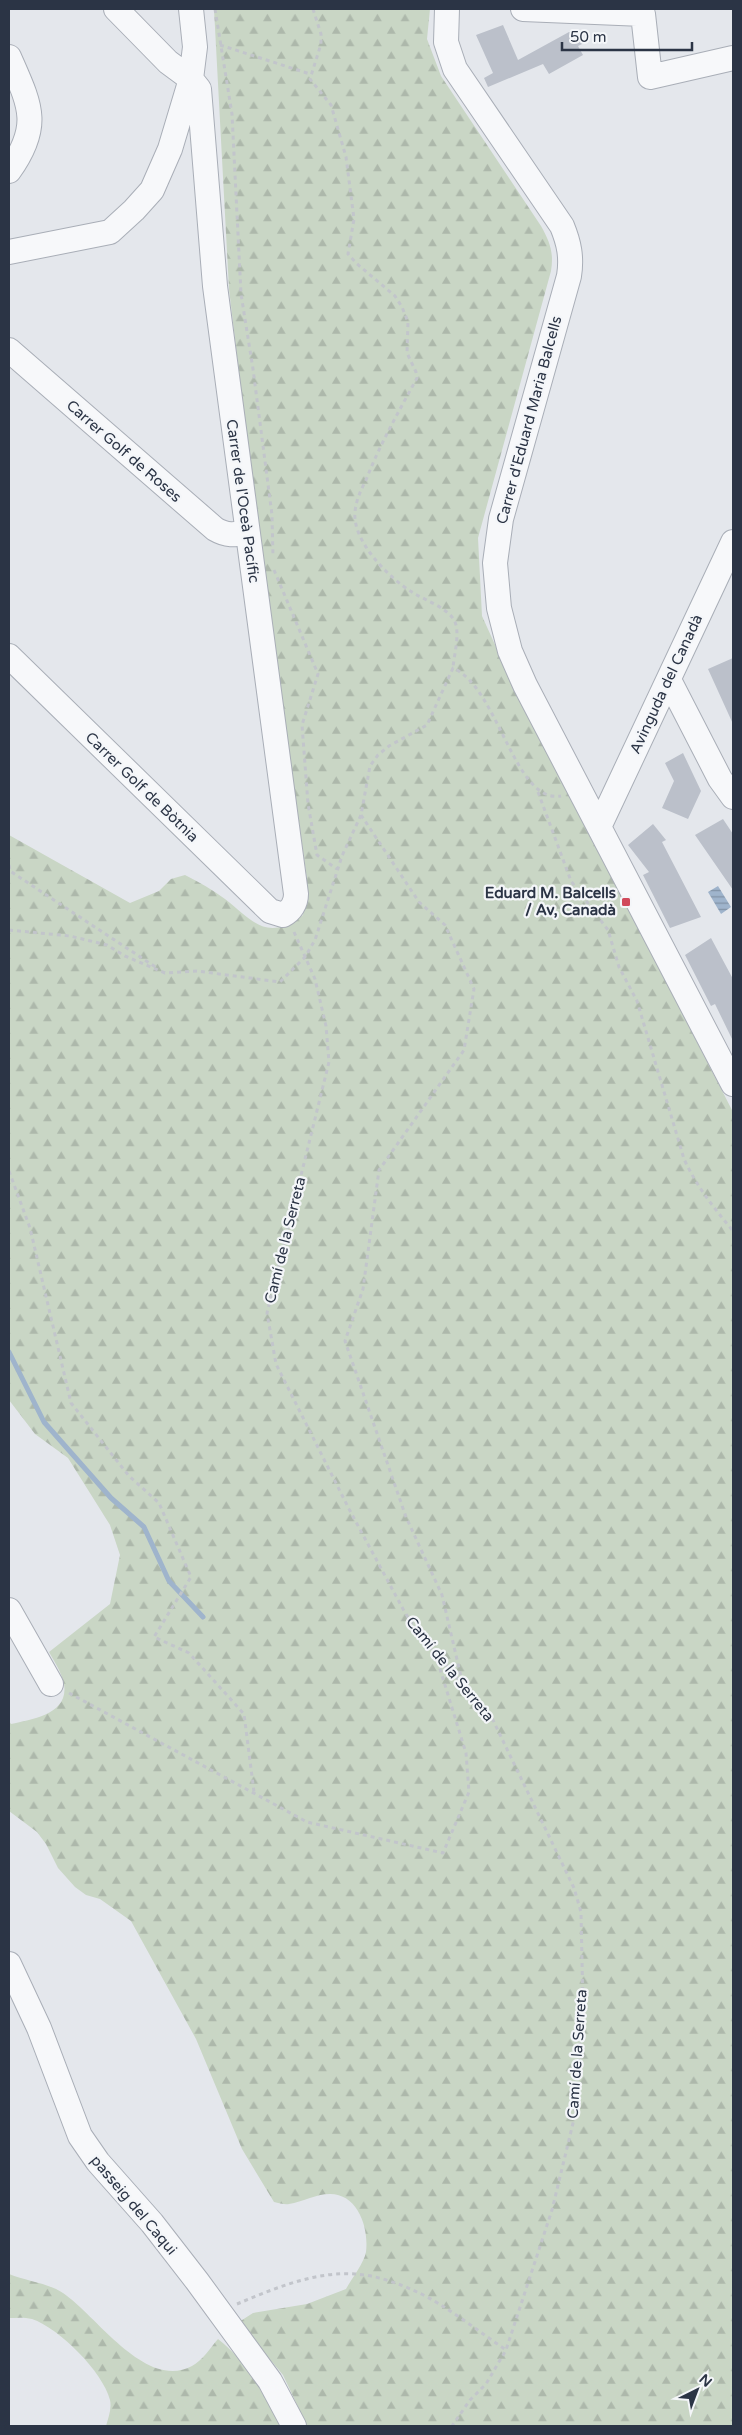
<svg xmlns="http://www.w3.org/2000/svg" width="742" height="2435" font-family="'Varela Round',sans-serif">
  <defs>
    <pattern id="forest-firs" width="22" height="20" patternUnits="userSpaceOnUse" patternTransform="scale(1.25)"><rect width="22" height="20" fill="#c9d6c5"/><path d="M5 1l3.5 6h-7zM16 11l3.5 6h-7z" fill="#adb8ab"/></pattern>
    <pattern id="water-rules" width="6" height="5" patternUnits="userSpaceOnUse" patternTransform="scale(1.25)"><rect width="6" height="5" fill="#9fb4cc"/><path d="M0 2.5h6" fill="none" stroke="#8293a7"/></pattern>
  </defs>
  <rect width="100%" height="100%" fill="#e4e7ec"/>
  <path fill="url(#forest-firs)" d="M214,9H430L427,39L441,76L541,226C550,242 554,253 551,271L478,538L482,616L511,680L733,1112V2426H307L283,2375L239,2322L253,2313L307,2304L346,2289C352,2278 364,2263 366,2252C369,2228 358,2194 330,2194C315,2194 303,2202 289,2204C285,2205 279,2203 274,2202L242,2149L196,2039L131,1921L100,1899L86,1895L75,1887L58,1868L46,1844L37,1832L9,1811V1721L11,1724C33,1719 69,1714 64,1684C62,1673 54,1661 49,1652L110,1604L120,1555L110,1525L68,1458L35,1434L9,1400V835L130,903L159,891L171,879L185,875C199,882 213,890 225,899C254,922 267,942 303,915L307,879L261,556L229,289Z
    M9,2274C26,2281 48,2283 63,2293C97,2316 146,2391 192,2366C203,2360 210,2348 218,2339C247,2362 266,2394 284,2426H106C108,2418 112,2409 110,2400C103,2372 59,2328 32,2319C24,2317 16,2318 9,2318Z"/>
  <path fill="url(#water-rules)" d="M718,886L731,907L721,914L708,892Z"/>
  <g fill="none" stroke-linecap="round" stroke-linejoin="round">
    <path stroke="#9fb4cc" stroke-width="5" d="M9,1352L44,1422L111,1498L144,1527L169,1581L203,1617"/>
  </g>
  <path fill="#bbc0ca" d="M503,25L518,60L569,32H578L584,43L578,46L583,55L549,74L543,64L488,87L484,78L493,73L476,35Z
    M733,658V724L708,669Z
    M683,753L701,791L688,819L662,808L674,781L665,763Z
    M723,819L733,834V890L695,835Z
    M653,824L666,840L662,842L701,917L670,928L643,875L649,872L628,845Z
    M711,938L733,979V1041L715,1004L711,1006L685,955Z"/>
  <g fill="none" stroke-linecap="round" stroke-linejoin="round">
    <g stroke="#a9aeb7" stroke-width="26">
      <path id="minor" d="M447,9L446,42L455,69L562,226C569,243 572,257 569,276L501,519L495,563L499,608L510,651L525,685L733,1084
        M523,9L643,14L650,77L733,58
        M9,57C30,105 42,125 9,171
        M9,252L110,232L134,210L152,190L170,149L191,79L195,47L191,9
        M9,350L215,529C227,536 234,535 247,532
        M9,656L270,911L283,915C291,911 296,903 296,894L215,286L199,89L191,79L168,62L116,9
        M669,680L720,779L733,797
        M599,827L733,542
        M9,1610L51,1684
        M9,1964L39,2028L80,2136L98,2162L152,2223L197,2281L270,2381L294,2426"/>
    </g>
    <path stroke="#c2c5cb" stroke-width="3" stroke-dasharray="4 4" stroke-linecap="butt" d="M215,9L232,114L241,294L253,369L272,515L273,557
      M313,9L321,34V44L310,79L331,105L346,157L354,219L348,254L356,263L395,296L402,307L408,322L407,353L416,372L417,378C399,411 380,444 366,480C361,490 356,500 355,512C352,541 389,578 412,592C424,600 449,608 455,622C460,634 454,655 453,668
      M220,45L310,74
      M274,570L318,674L302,725L308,804L317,855L337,869
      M538,792L571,881L608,930L619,967L637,1001L684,1159C697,1187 714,1208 733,1231
      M361,815L419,902L445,925L474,989L464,1050L379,1170L363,1289L345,1341L406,1517L442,1595L462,1681
      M9,865L10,871L157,968
      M9,930L70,936L107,945L125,956L165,973L197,971L280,982L305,957L315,940L342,856L361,815L370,766L378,755L389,746L427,725L453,668C499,688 514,804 561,796
      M294,932L315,979L326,1026L329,1062L267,1313L276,1364L349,1509L403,1609L419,1635L491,1716L574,1888L581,1912L583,2007L574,2119L552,2210L506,2350L486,2384L470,2400L452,2426
      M9,1171L30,1228L71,1403L129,1476L159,1503L191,1577L154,1637L189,1653L244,1714L254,1792
      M69,1693L307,1822L443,1853L469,1792L466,1753L436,1656
      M237,2304C273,2289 315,2271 355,2274C375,2275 398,2283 417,2292C444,2304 481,2333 506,2350"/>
    <use href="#minor" stroke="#f7f8fa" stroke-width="24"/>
  </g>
  <rect fill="#d1495b" stroke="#f4f6f9" stroke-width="2" x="621" y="897" width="10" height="10" rx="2.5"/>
  <g text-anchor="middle" stroke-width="4.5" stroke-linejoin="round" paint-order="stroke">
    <g font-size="15" fill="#2b3445" stroke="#f4f6f9">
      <text transform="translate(529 420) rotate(-75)" y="5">Carrer d'Eduard Maria Balcells</text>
      <text transform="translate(124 451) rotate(41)" y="5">Carrer Golf de Roses</text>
      <text transform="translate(243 501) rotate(82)" y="5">Carrer de l'Oceà Pacífic</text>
      <text transform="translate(666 684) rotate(-65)" y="5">Avinguda del Canadà</text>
      <text transform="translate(142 787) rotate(44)" y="5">Carrer Golf de Bòtnia</text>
      <text transform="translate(285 1240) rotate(-76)" y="5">Camí de la Serreta</text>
      <text transform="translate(450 1669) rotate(51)" y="5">Camí de la Serreta</text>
      <text transform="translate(577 2054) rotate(-86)" y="5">Camí de la Serreta</text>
      <text transform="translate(134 2205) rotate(50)" y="5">passeig del Caqui</text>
    </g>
    <g font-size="15" font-weight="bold" fill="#2b3445" stroke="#f4f6f9" text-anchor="end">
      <text x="616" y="898">Eduard M. Balcells<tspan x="616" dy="17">/ Av, Canadà</tspan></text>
    </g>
  </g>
  <rect width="742" height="2435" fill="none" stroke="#2b3445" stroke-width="20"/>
  <g transform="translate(697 2390) rotate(42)" stroke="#f4f6f9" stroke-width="4" paint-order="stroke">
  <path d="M0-4L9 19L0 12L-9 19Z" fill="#2b3445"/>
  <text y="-8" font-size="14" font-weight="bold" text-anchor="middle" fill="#2b3445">N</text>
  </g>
  <path d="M562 42v8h130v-8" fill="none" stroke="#2b3445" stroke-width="2.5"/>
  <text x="570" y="42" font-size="15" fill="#2b3445" stroke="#f4f6f9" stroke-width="4" paint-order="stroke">50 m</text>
</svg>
